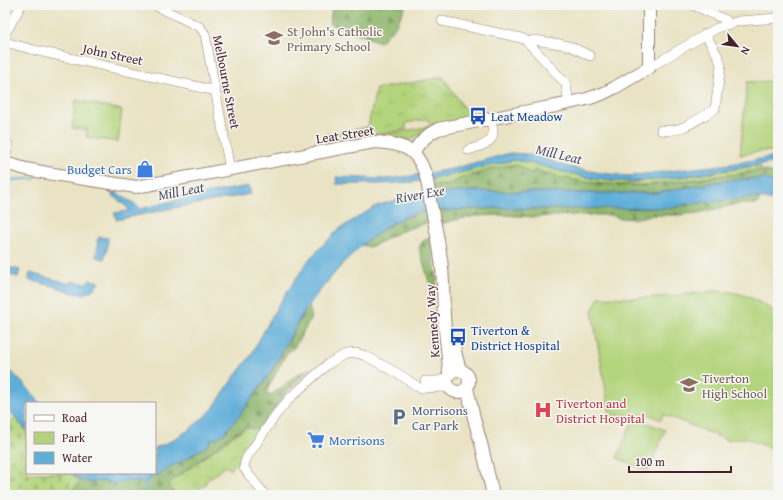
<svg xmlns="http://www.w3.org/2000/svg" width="783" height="500" font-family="'Gentium Book Plus',serif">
  <defs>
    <pattern id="grass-tufts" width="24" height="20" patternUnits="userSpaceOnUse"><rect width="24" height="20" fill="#b3d47c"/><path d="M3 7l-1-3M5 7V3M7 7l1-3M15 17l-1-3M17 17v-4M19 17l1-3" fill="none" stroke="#9bb66b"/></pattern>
    <pattern id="forest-firs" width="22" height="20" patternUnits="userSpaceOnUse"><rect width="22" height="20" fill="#8eb66c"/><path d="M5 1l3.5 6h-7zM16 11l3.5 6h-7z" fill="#769359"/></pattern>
    <pattern id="cemetery-stones" width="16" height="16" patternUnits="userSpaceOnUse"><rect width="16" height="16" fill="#b3d47c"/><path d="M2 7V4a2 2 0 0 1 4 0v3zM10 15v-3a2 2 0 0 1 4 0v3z" fill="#9bb66b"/></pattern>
  </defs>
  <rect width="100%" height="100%" fill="#f6f6f2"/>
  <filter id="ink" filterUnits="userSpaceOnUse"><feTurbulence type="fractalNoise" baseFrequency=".025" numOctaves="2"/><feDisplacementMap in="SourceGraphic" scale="8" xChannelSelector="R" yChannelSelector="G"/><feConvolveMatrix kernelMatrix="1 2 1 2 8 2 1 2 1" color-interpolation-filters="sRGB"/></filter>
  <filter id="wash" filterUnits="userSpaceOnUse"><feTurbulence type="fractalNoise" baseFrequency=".012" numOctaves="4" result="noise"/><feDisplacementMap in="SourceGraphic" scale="16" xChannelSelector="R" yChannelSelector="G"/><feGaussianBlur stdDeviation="0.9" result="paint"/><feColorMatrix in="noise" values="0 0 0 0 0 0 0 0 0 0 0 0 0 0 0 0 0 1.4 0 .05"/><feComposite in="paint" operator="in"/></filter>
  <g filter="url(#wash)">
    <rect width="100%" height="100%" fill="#e9e3c3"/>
    <path fill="url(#grass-tufts)" stroke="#7e7a54" d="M443,77L468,114L467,118L431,125L427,119L406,123V129C395,131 385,134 374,135C365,136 355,135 346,138C340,139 335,146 329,142L327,134L368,127L376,89Z
      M430,126L411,140H408L391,137L381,136Z
      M514,160L532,163L556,170L591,178L611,181L632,182L681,177L755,166V167L761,166V170L737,174L682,181L644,185H620L584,182L570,179L560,178L536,170L530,174H477L462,178L456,181L447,185L433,186V179Z
      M245,428H254L258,430L237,462L230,470L226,466L205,482L206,484L192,495H175L173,491L167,484C176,477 184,472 193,466C210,453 227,439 245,428Z"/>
    <path fill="url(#forest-firs)" stroke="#6c6a4c" d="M332,5H406L396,26L380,42L330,24Z
      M514,165L520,166L530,174L536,170L560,178L570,179L584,182L620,185H644L682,181L737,174L761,170L778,174V180L773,182L765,179H752L728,180L656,193H590L472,191L434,194L433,186L447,185L456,181L462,178L495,168Z
      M748,198H760L757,204H739L697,213L679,215H652L633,219L619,218L611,215H577L533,217L505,215L475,216L459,219L441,224L438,211L500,208L524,209L674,208L686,204Z
      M427,211L428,223L416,226L397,233L377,244L369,247L362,245C382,229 402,215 427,211Z
      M430,238L437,279L435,292H432L419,248L423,241Z
      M309,305L311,314L310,320L294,348L288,352L284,358L266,392L270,396L297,375L311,368L286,393L258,430C254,428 248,427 243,429C231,434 216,448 205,456C193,466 179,474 168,484L173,491L175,495H63L71,473L75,477L88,482L103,481L110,483H119L125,481H139L145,484L149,479L166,471L169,467L183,461L196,452L207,446L212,439L220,434H223C240,415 256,394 271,373C285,351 294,327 309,305Z"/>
    <path fill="url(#cemetery-stones)" stroke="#7e7a54" d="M15,418L27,431V473H71L80,480L70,495H5V428Z"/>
    <path fill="#b3d47c" stroke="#7e7a54" d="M778,81V151H761L740,155L747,82Z
      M76,100L122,110L118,142L86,137L87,130L72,128Z
      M713,291C720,291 728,291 735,293C751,295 765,306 778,314V451L745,438L727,440L663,414L661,420L648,414L611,416L610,414L592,311L599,297L635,298L675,296Z
      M634,418L665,430L648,471L617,458Z"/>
    <path fill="#5faed9" stroke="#546682" d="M510,153L527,154L538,156L568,167L601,173L628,176L730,164L778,156V162L681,177L632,182L611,181L591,178L556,170L532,163L514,160L433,179L412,182L380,184H337L336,177L386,179L411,176L452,169Z
      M752,179H765L773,182L778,180V204L773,201L760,198H748L686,204L674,208L524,209L500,208L475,209L427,211L415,213L403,218L385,227L374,236L362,245L345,261L317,294L302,315L271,372L239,416L223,435L220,434L218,438L212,439L207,446L196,452L183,461L169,467L166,471L149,479L145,484C133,479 129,482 118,483C112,484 108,481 102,481C99,481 96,482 93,482C84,483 78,479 71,473H155V448L167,443L189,430L212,410L234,377L250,357L277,307L310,258L339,229L376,206L399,199L423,195L472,191L590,193H656L728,180Z
      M249,186L251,194L168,209L116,220V217L114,213L129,211L126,206L111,194L112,190L135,204L140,209L203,194Z
      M99,237L108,238L107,250L104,259L96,257L98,244L97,241Z
      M5,266L20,270L18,277L5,274Z
      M30,273L71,284L72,281C79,283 85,285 90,280L99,282C97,287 88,294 82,294C72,294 63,289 54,286C45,284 37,282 29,280Z
      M5,365L26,386L40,403H27V431L5,406Z"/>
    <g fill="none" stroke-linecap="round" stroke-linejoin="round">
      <path stroke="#5faed9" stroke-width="2" d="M5,183C15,178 24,179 35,179
        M145,484L146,487L152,495"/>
    </g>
  </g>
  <g filter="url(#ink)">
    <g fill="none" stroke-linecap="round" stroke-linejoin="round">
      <g stroke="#9a8177" stroke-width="10">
        <path id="minor" d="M154,5L200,27L205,34L230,170
          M693,5L726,20L728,24
          M442,21L521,38L526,40L566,84L569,104
          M5,34L21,5
          M5,42L34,50L212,90L216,89
          M529,42L534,40L560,44L572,47L590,56
          M650,67L717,28L739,21L778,18
          M661,130C680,134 699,118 715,109L721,65L718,56L705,34
          M468,150C477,147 494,144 493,132C493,127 491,123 490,119
          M5,160L8,145
          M425,381H437L447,378
          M265,495L249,475L244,468L245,462L247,457L277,413L292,396L328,364L346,354L356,353L366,356L402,376L418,387L422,388L442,387L449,388"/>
      </g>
      <g stroke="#9a8177" stroke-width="14">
        <path id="major" d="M413,153C419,142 426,135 438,129L529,111L556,106L587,99L602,94L614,88L650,67L649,62V5
          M5,163L26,169L47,173L136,187L374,142C387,143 404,144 414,154C427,167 428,188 431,205C435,226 440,247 442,268C444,288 443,309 445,329C446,344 449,359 449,374
          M454,343C455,353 457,362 461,371
          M447 381a11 11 0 1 1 22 0a11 11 0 1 1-22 0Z
          M467,388L475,422L482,447L493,495"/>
      </g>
      <use href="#minor" stroke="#fff" stroke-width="9"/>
      <use href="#major" stroke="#fff" stroke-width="12"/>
    </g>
  </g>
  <defs>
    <g id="school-bare" transform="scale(1.38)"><path d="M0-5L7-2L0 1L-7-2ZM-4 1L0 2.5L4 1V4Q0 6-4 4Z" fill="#8d6e63" stroke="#f6f6f2" stroke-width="2.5" paint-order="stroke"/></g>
    <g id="bus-bare" transform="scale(1.38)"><path d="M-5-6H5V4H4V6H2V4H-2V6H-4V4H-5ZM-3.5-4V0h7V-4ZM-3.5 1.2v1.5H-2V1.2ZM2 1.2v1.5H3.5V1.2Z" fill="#1a4fb4" stroke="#f6f6f2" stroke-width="2.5" paint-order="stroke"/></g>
    <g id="shop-bare" transform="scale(1.38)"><path d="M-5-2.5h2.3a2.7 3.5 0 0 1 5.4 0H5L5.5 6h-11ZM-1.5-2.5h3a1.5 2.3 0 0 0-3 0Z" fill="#3f7fe0" stroke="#f6f6f2" stroke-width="2.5" paint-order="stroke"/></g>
    <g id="hospital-bare" transform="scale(1.38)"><path d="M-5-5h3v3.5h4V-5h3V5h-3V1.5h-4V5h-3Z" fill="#e0444e" stroke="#f6f6f2" stroke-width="2.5" paint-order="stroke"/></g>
    <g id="parking-bare" transform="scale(1.38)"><path d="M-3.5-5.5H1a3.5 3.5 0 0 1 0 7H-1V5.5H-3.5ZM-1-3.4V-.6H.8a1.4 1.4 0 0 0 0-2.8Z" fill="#5c6f8a" stroke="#f6f6f2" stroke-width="2.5" paint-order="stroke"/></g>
    <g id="supermarket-bare" transform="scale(1.38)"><path d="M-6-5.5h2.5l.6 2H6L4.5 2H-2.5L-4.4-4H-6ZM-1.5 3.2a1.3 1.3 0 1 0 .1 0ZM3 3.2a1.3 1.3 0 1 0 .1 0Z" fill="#3f7fe0" stroke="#f6f6f2" stroke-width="2.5" paint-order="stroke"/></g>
  </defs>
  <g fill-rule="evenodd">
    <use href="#school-bare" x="274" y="38"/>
    <use href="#bus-bare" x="478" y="116"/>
    <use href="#shop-bare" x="145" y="169"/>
    <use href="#bus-bare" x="458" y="337"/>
    <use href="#school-bare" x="689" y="385"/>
    <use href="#hospital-bare" x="543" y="410"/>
    <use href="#parking-bare" x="399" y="417"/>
    <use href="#supermarket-bare" x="316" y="440"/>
  </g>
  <g text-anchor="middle" stroke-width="3" stroke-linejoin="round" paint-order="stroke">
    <g font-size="13" fill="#785e54" stroke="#f6f6f2" text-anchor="start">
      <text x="287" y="36">St John's Catholic<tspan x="287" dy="15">Primary School</tspan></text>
      <text x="702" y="383">Tiverton<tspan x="702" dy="15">High School</tspan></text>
    </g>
    <g font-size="13" fill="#4a1f2b" stroke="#f6f6f2">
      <text transform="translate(113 54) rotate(12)" y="5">John Street</text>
      <text transform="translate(227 82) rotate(79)" y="5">Melbourne Street</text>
      <text transform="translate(345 134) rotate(-9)" y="5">Leat Street</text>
      <text transform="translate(432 321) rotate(-94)" y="5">Kennedy Way</text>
    </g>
    <g font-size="13" fill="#164399" stroke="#f6f6f2" text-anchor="start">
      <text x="491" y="121">Leat Meadow</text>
      <text x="471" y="335">Tiverton &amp;<tspan x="471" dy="15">District Hospital</tspan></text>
    </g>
    <g font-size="13" fill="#366cbe" stroke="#f6f6f2" text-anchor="end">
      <text x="132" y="174">Budget Cars</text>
      <text x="329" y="445" text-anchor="start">Morrisons</text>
    </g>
    <g font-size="13" fill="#be3a42" stroke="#f6f6f2" text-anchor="start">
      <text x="556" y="408">Tiverton and<tspan x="556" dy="15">District Hospital</tspan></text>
    </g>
    <g font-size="13" fill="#4e5e75" stroke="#f6f6f2" text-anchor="start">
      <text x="412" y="415">Morrisons<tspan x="412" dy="15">Car Park</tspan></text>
    </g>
    <g font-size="14" font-style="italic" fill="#515168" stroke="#f6f6f2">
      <text transform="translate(559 154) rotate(13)" y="5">Mill Leat</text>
      <text transform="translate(181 191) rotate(-11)" y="5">Mill Leat</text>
      <text transform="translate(420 194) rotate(-10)" y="5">River Exe</text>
    </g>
  </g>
  <rect width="783" height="500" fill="none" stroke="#f6f6f2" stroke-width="20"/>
  <rect x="26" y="402" width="130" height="72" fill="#f6f6f2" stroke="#b1a0a2"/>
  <rect x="34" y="415" width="20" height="6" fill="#ffffff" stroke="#b1a0a2"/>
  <text x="62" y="422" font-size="12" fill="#4a1f2b">Road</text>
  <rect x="34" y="432" width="20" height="12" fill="#b3d47c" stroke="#b1a0a2"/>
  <text x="62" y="442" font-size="12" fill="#4a1f2b">Park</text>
  <rect x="34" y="452" width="20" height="12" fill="#5faed9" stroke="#b1a0a2"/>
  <text x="62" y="462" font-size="12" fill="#4a1f2b">Water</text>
  <g transform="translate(737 46) rotate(119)" stroke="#f6f6f2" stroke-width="3" paint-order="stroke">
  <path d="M0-3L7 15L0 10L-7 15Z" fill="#4a1f2b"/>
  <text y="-6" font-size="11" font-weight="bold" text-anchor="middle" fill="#4a1f2b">N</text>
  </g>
  <path d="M629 466v6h102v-6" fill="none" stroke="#4a1f2b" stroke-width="2"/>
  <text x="635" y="466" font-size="12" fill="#4a1f2b" stroke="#f6f6f2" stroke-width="3" paint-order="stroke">100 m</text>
</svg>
